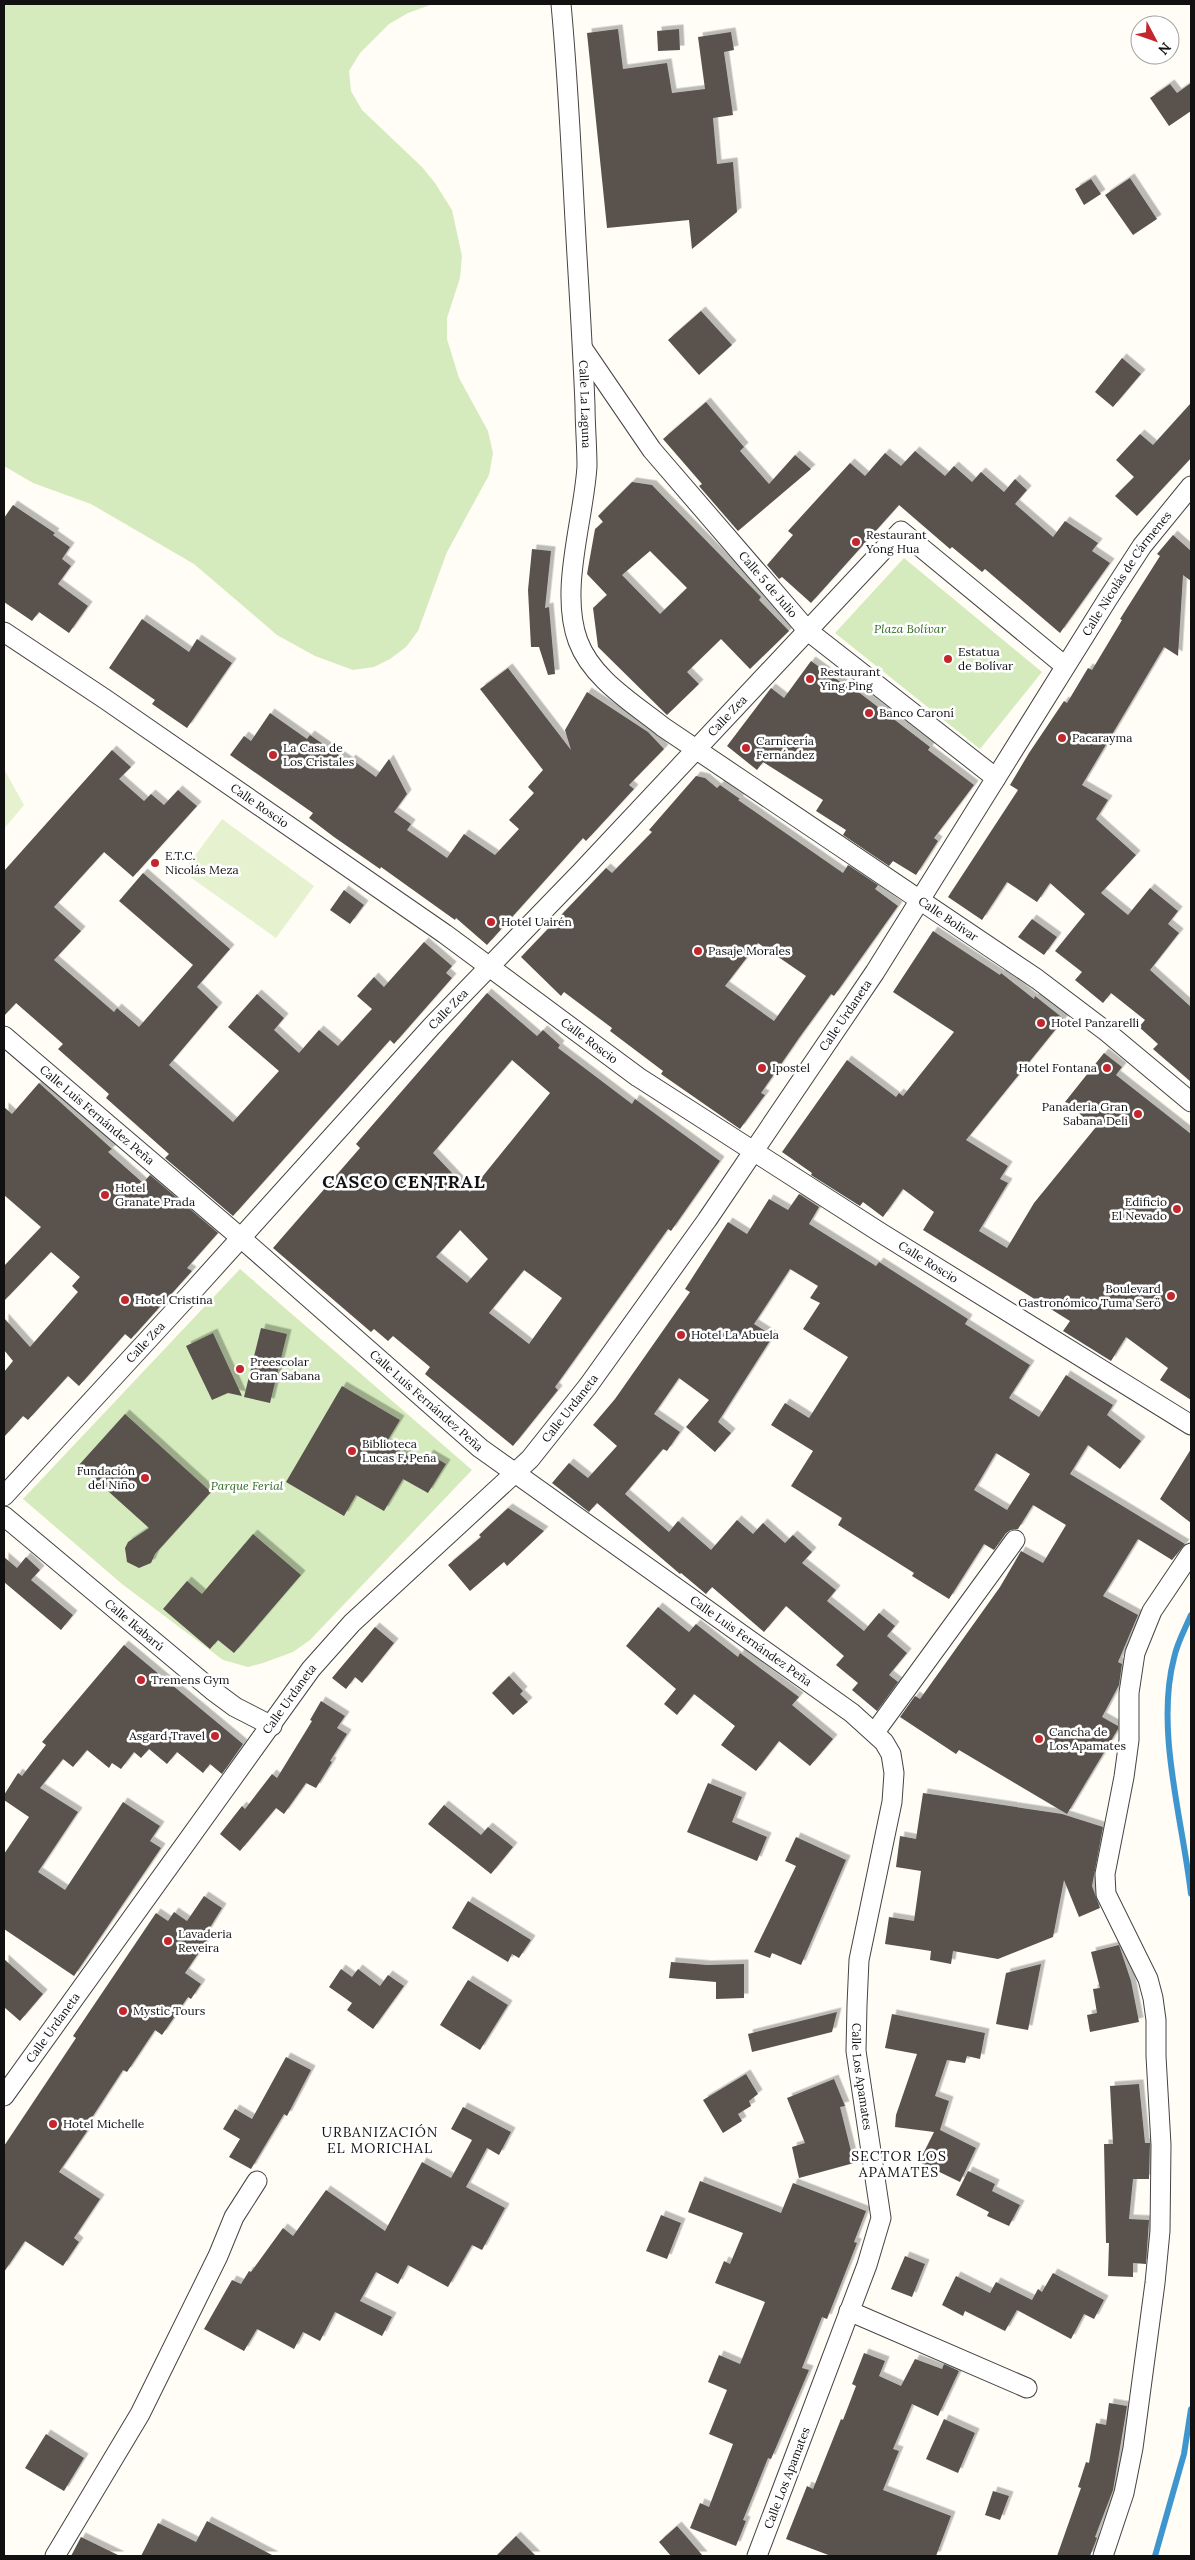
<svg xmlns="http://www.w3.org/2000/svg" width="1195" height="2560" font-family="Lora,serif">
  <defs>
    <filter id="shadow"><feDropShadow dx="4.5" dy="-4.5" stdDeviation="0" flood-color="#0004"/></filter>
  </defs>
  <rect width="100%" height="100%" fill="#fffdf5"/>
  <path fill="#d5ebbd" d="M4,4H433L408,13L389,24L360,53L349,71L351,91L362,110L422,167L435,183L452,210L462,256L460,278L447,318V339L459,378L488,431L493,453L489,475L447,552L418,631L406,647L390,659L374,667L353,670L315,656L277,635L194,564L91,504L33,483L4,466Z
    M904,558L1042,672L980,749L835,633Z
    M240,1269L472,1470L310,1640L293,1652L263,1663L248,1667L223,1660L122,1584L23,1499Z"/>
  <path fill="#e6f2cf" d="M4,769L24,805L4,829Z
    M222,819L314,886L276,938L183,872Z"/>
  <g fill="none" stroke-linecap="round" stroke-linejoin="round">
    <path stroke="#3f96cf" stroke-width="6" d="M1191,1615C1185,1629 1177,1643 1174,1658C1155,1730 1183,1822 1191,1894
      M1155,2556L1184,2454L1191,2409"/>
  </g>
  <path fill="#5a524d" fill-rule="evenodd" filter="url(#shadow)" d="M618,29L623,69L667,63L672,93L705,89L698,37L731,32L734,50L724,52L733,115L713,118L717,164L733,162L737,212L692,249L689,220L607,228L587,33Z
    M679,29L680,50L658,51L657,31Z
    M1191,83V111L1169,126L1150,98L1170,84L1177,93Z
    M1130,178L1157,219L1133,235L1105,195Z
    M1091,179L1101,194L1084,205L1075,189Z
    M701,311L732,345L699,375L668,340Z
    M1122,358L1141,374L1113,407L1095,392Z
    M706,402L744,447L740,451L769,484L795,455L811,469L738,531L699,486L702,484L663,439Z
    M1191,403V458L1137,516L1115,496L1134,477L1116,460L1140,434L1153,445Z
    M915,451L945,476L954,466L972,482L981,472L1004,492L1015,479L1027,490L1015,504L1053,537L1065,521L1098,543L1092,551L1110,563L1060,633L985,569L982,572L952,547L950,549L899,505L811,603L782,577L779,579L767,565L793,535L788,531L850,463L865,476L885,453L901,466Z
    M632,482L652,485L761,597L759,600L789,631L750,669L721,639L687,672L699,684L667,715L598,647L593,608L607,595L587,574L595,529L603,522L598,516ZM650,551L687,588L660,614L622,575Z
    M13,505L55,533L53,535L70,547L62,559L71,566L58,584L88,606L69,633L39,612L32,621L4,602V518Z
    M1173,535L1191,551V581L1183,575L1178,656L1164,647L1082,785L1108,800L1096,819L1136,855L1101,893L1128,915L1150,888L1178,911L1168,924L1179,933L1150,970L1191,1007V1082L1153,1049L1158,1044L1139,1027L1145,1020L1111,993L1103,1003L1075,980L1082,972L1055,951L1085,914L1050,883L1037,902L1007,882L982,920L948,897L1018,790L1010,785L1029,753L1064,701L1067,703L1088,668L1092,670L1122,620L1120,619L1160,556L1157,554Z
    M532,549L551,551L545,608L549,607L555,674L548,675L539,647H531L528,590Z
    M142,619L189,652L197,639L232,663L187,728L152,704L155,700L109,668Z
    M811,661L846,686L848,684L930,747L928,750L974,785L934,838L938,841L916,875L893,861L889,866L843,835L846,830L816,811L823,800L763,762L757,770L727,746L771,688L784,698Z
    M508,668L571,750L565,730L587,692L648,732L664,749L629,785L634,789L586,841L583,838L487,945L456,918L455,920L381,867L380,869L334,837L309,818L313,813L230,755L244,736L251,741L270,713L307,739L310,735L349,762L351,759L376,777L389,759L407,794L394,812L411,824L407,830L447,858L464,834L495,855L519,829L509,820L534,793L528,787L543,770L480,689Z
    M112,750L131,767L119,779L144,801L151,794L164,805L178,790L197,806L133,877L104,852L54,907L81,931L54,960L114,1012L117,1008L139,1027L193,965L119,901L143,873L230,949L197,987L218,1007L169,1065L233,1122L279,1071L228,1027L257,994L284,1018L274,1030L299,1053L319,1030L338,1046L372,1009L357,996L374,977L384,987L424,942L452,966L446,973L452,978L394,1044L390,1040L233,1216L165,1158L169,1154L106,1098L109,1094L58,1049L63,1044L16,1003L4,1016V871Z
    M696,776L705,778L717,788L720,785L740,799L738,800L843,873L848,865L878,885L875,889L898,906L834,996L831,994L799,1038L761,1093L765,1095L740,1129L661,1074L663,1071L610,1031L612,1028L564,992L561,996L521,957L606,868L612,873L652,832L649,830ZM758,943L806,976L774,1021L725,986Z
    M344,890L364,905L350,924L330,910Z
    M1032,919L1057,937L1044,955L1018,937Z
    M933,931L1000,975L1001,973L1034,999L1035,996L1064,1019L966,1140L1008,1166L1000,1179L1008,1183L979,1231L1007,1248L1034,1203L1096,1127L1065,1102L1104,1053L1122,1067L1116,1075L1191,1134V1400L1160,1380L1168,1368L1126,1337L1111,1361L1063,1331L1070,1321L923,1230L934,1212L903,1189L883,1217L863,1202L860,1206L811,1175L812,1173L782,1152L847,1060L896,1097L899,1093L903,1096L954,1032L893,992Z
    M487,993L537,1036L543,1030L560,1045L558,1048L632,1104L635,1099L720,1161L671,1231L668,1229L555,1387L558,1390L513,1446L425,1374L430,1367L393,1336L388,1341L374,1329L371,1332L273,1248L360,1148L356,1144ZM512,1060L550,1093L470,1192L433,1153ZM460,1230L488,1259L467,1283L436,1257ZM524,1270L562,1298L529,1344L489,1313Z
    M39,1083L112,1149L108,1152L143,1183L150,1175L218,1233L187,1268L192,1271L131,1339L125,1334L79,1386L68,1376L28,1420L23,1416L4,1437V1372L13,1361L4,1350V1318L30,1347L78,1292L72,1286L80,1277L51,1252L4,1301V1266L41,1227L4,1195V1107L12,1114Z
    M799,1194L819,1207L809,1224L876,1266L879,1262L968,1319L965,1324L1030,1365L1009,1398L1039,1417L1066,1375L1113,1405L1107,1415L1141,1441L1120,1469L1088,1445L1070,1474L1185,1544L1172,1560L1138,1539L1103,1596L1138,1615L1118,1662L1122,1664L1119,1685L1102,1717L1118,1726V1729L1067,1814L959,1750L956,1754L900,1717L915,1696L920,1699L1000,1587L1021,1551L1043,1563L1066,1525L1033,1505L1018,1529L1011,1530L1006,1533L994,1550L984,1544L949,1599L912,1576L914,1573L838,1525L842,1518L791,1486L813,1451L771,1425L785,1403L809,1418L848,1357L803,1329L820,1303L810,1298L818,1286L790,1269L754,1324L773,1336L718,1422L731,1433L715,1452L686,1427L709,1400L679,1378L654,1414L680,1432L667,1451L663,1449L625,1494L669,1532L678,1521L711,1550L737,1520L753,1534L763,1523L785,1543L793,1535L812,1552L802,1563L836,1590L827,1601L864,1631L879,1613L895,1626L887,1636L907,1653L889,1675L898,1682L877,1711L852,1690L858,1683L836,1665L844,1656L786,1606L764,1632L712,1587L706,1594L681,1573L680,1574L597,1503L589,1512L552,1483L569,1463L588,1478L617,1446L593,1425L615,1399L690,1292L685,1289L728,1222L747,1234L769,1199L788,1210ZM996,1453L1030,1474L1007,1510L974,1490Z
    M261,1328L287,1334L270,1403L244,1397Z
    M213,1333L242,1396L228,1393L212,1400L186,1346Z
    M342,1386L400,1420L386,1443L423,1465L429,1454L446,1464L428,1493L403,1479L384,1511L356,1495L344,1516L286,1482Z
    M125,1414L211,1492L155,1554L151,1563L139,1568L127,1562L125,1548L128,1542L149,1528L79,1465Z
    M1191,1449V1523L1160,1499Z
    M508,1508L544,1531L507,1566L504,1562L470,1591L448,1565L481,1537L479,1535Z
    M253,1534L301,1575L234,1653L218,1640L210,1649L163,1609L187,1581L202,1594Z
    M4,1557L17,1568L26,1557L40,1570L31,1580L73,1615L61,1630L4,1582Z
    M658,1607L689,1632L696,1624L738,1657L740,1653L799,1697L792,1705L833,1739L810,1766L779,1741L756,1771L721,1745L735,1726L694,1694L677,1715L664,1704L676,1689L626,1646Z
    M375,1627L394,1643L362,1683L355,1677L346,1689L332,1678Z
    M124,1645L243,1744L222,1774L210,1764L203,1773L177,1752L167,1764L149,1749L141,1758L134,1752L121,1769L112,1763L109,1768L87,1750L73,1767L63,1759L40,1788L78,1812L38,1872L65,1890L123,1802L160,1826L150,1841L161,1848L74,1976L4,1929V1854L29,1817L4,1800V1795L18,1773L22,1776L46,1745L42,1742Z
    M509,1676L523,1691L520,1694L528,1702L513,1715L492,1693Z
    M321,1701L345,1716L337,1728L347,1734L330,1761L332,1762L316,1788L306,1783L284,1814L276,1808L240,1851L220,1834L242,1806L245,1809L272,1774L277,1778L312,1721L310,1720Z
    M708,1783L742,1797L732,1822L767,1837L757,1861L687,1832Z
    M923,1793L1062,1814L1103,1827L1092,1886L1100,1908L1079,1917L1064,1880L1053,1937L998,1959L953,1951L951,1964L930,1960L931,1951L885,1944L889,1917L914,1921L921,1871L896,1867L900,1836L916,1839Z
    M444,1805L481,1835L488,1827L513,1847L491,1874L428,1824Z
    M796,1837L846,1860L801,1965L772,1953L770,1958L754,1952L796,1866L785,1861Z
    M204,1896L222,1908L206,1934L210,1936L185,1973L201,1984L191,1999L188,1997L162,2035L155,2030L127,2072L123,2070L89,2122L92,2124L59,2172L100,2199L74,2238L79,2242L63,2266L25,2241L4,2272V2146L76,2038L73,2036L156,1913L168,1921L174,1912L187,1921Z
    M468,1901L531,1940L519,1958L512,1954L508,1962L452,1928Z
    M1119,1945L1131,1981L1139,2022L1090,2032L1087,2015L1097,2013L1093,1989L1100,1988L1091,1952Z
    M4,1959L43,1994L20,2021L4,2007Z
    M671,1962L707,1965L744,1964V1998L716,1999V1982L669,1978Z
    M1041,1964L1028,2030L996,2024L1006,1973Z
    M341,1969L352,1977L358,1969L380,1986L388,1975L404,1986L373,2029L347,2010L352,2003L329,1987Z
    M468,1980L508,2005L480,2050L440,2025Z
    M837,2012L832,2032L752,2052L748,2034Z
    M892,2014L985,2033L980,2059L967,2056L965,2063L947,2060L935,2096L949,2101L940,2130L976,2148L960,2182L919,2162L934,2132L895,2127L896,2115L917,2054L885,2048Z
    M286,2057L311,2070L287,2116L284,2114L251,2169L229,2157L240,2139L223,2129L235,2109L252,2119Z
    M746,2074L758,2094L749,2101L751,2106L738,2114L742,2121L723,2133L703,2100Z
    M834,2079L845,2106L840,2107L854,2163L799,2178L792,2147L805,2143L787,2098Z
    M1139,2084L1145,2143H1150L1149,2179H1133L1129,2219L1149,2220L1146,2264L1133,2263V2277L1108,2276L1109,2243H1106L1104,2144H1113L1110,2086Z
    M463,2107L511,2132L499,2155L487,2148L466,2187L505,2208L482,2250L472,2245L448,2287L408,2265L398,2284L376,2272L360,2301L392,2317L382,2336L335,2312L320,2341L303,2332L294,2349L257,2329L244,2351L204,2329L232,2280L241,2284L249,2271L251,2272L283,2228L293,2236L326,2190L385,2231L422,2162L451,2178L472,2140L451,2129Z
    M968,2171L995,2184L992,2191L1020,2205L1009,2226L987,2216L989,2212L956,2195Z
    M700,2181L781,2213L793,2183L866,2211L854,2242L857,2243L827,2319L822,2317L802,2368L809,2370L771,2459L768,2458L743,2520L746,2521L736,2546L690,2528L700,2503L709,2507L733,2444L709,2434L727,2390L708,2382L719,2355L740,2364L765,2302L715,2283L724,2261L730,2264L743,2233L688,2212Z
    M661,2215L681,2223L667,2259L646,2251Z
    M905,2256L925,2264L912,2297L891,2289Z
    M1053,2273L1104,2300L1094,2319L1084,2314L1071,2339L1017,2310L1005,2331L965,2311L963,2316L942,2305L956,2276L990,2293L996,2282L1032,2300L1038,2289L1042,2292Z
    M864,2353L885,2361L879,2376L901,2386L915,2359L942,2369L944,2364L959,2371L938,2416L912,2404L893,2449L899,2451L883,2490L951,2516L936,2556H831L786,2539L807,2486L813,2489L841,2419L843,2420L856,2386L852,2384Z
    M1109,2403L1127,2406L1113,2490L1095,2537L1097,2538L1090,2556H1057L1081,2488L1078,2487L1086,2462L1089,2463L1096,2423L1106,2425Z
    M944,2419L975,2433L958,2473L926,2459Z
    M46,2434L84,2458L64,2491L25,2468Z
    M993,2491L1009,2496L1000,2520L985,2515Z
    M207,2521L274,2556H141L158,2523L196,2542Z
    M677,2526L685,2535L703,2556H671L659,2542Z
    M516,2536L536,2556H496Z
    M81,2537L120,2556H71Z"/>
  <g fill="none" stroke-linecap="round" stroke-linejoin="round">
    <g stroke="#444" stroke-width="21">
      <g id="street">
        <path id="s1" d="M561,4C569,88 572,172 577,256C580,306 583,355 585,405C585,425 587,446 587,466C584,519 559,590 578,641C592,679 633,703 663,727L1037,979L1107,1032L1191,1102"/>
        <path id="s2" d="M583,349L652,450L808,631L996,778"/>
        <path id="s3" d="M4,632L105,699L445,934L638,1077L881,1233L1191,1425"/>
        <path id="s4" d="M4,1036L241,1238L480,1448L852,1713L884,1742L891,1754L894,1773L892,1802L859,1960L857,2005L856,2051L881,2218L867,2265L757,2556"/>
        <path id="s5" d="M4,1496L192,1292L431,1027L580,873L901,531L1065,666"/>
        <path id="s6" d="M4,1516L212,1690L235,1707L272,1726"/>
        <path d="M875,1732L1015,1540"/>
        <path id="s7" d="M4,2096L311,1669L352,1623L530,1459L588,1386L707,1220L875,972L1107,600L1142,546L1191,486"/>
        <path d="M849,2311L1027,2388"/>
        <path d="M55,2556L140,2414L218,2256L234,2217L257,2181"/>
        <path d="M1103,2556L1124,2493L1133,2448L1155,2283L1160,2231L1161,2145L1156,2056V2020L1153,1998L1148,1979L1106,1894L1105,1874L1124,1777L1129,1740V1693L1135,1653L1152,1611L1191,1553"/>
      </g>
    </g>
    <use href="#street" stroke="#fff" stroke-width="19"/>
  </g>
  <g fill="#c4262e" stroke="#fff" stroke-width="2">
    <circle cx="856" cy="542" r="5"/>
    <circle cx="948" cy="659" r="5"/>
    <circle cx="810" cy="679" r="5"/>
    <circle cx="869" cy="713" r="5"/>
    <circle cx="1062" cy="738" r="5"/>
    <circle cx="746" cy="748" r="5"/>
    <circle cx="273" cy="755" r="5"/>
    <circle cx="155" cy="863" r="5"/>
    <circle cx="491" cy="922" r="5"/>
    <circle cx="698" cy="951" r="5"/>
    <circle cx="1041" cy="1023" r="5"/>
    <circle cx="762" cy="1068" r="5"/>
    <circle cx="1107" cy="1068" r="5"/>
    <circle cx="1138" cy="1114" r="5"/>
    <circle cx="105" cy="1195" r="5"/>
    <circle cx="1177" cy="1209" r="5"/>
    <circle cx="1171" cy="1296" r="5"/>
    <circle cx="125" cy="1300" r="5"/>
    <circle cx="681" cy="1335" r="5"/>
    <circle cx="240" cy="1369" r="5"/>
    <circle cx="352" cy="1451" r="5"/>
    <circle cx="145" cy="1478" r="5"/>
    <circle cx="141" cy="1680" r="5"/>
    <circle cx="215" cy="1736" r="5"/>
    <circle cx="1039" cy="1739" r="5"/>
    <circle cx="168" cy="1941" r="5"/>
    <circle cx="123" cy="2011" r="5"/>
    <circle cx="53" cy="2124" r="5"/>
  </g>
  <g text-anchor="middle" stroke-width="5" stroke-linejoin="round" paint-order="stroke">
    <g font-size="12" fill="#111" stroke="#fff">
      <text dy="4" stroke="none"><textPath href="#s1" startOffset="401">Calle La Laguna</textPath></text>
      <text dy="4" stroke="none"><textPath href="#s7" startOffset="1898">Calle Nicolás de Cármenes</textPath></text>
      <text dy="4" stroke="none"><textPath href="#s2" startOffset="300">Calle 5 de Julio</textPath></text>
      <text dy="4" stroke="none"><textPath href="#s5" startOffset="1064">Calle Zea</textPath></text>
      <text dy="4" stroke="none"><textPath href="#s3" startOffset="309">Calle Roscio</textPath></text>
      <text dy="4" stroke="none"><textPath href="#s1" startOffset="1106">Calle Bolívar</textPath></text>
      <text dy="4" stroke="none"><textPath href="#s5" startOffset="659">Calle Zea</textPath></text>
      <text dy="4" stroke="none"><textPath href="#s7" startOffset="1374">Calle Urdaneta</textPath></text>
      <text dy="4" stroke="none"><textPath href="#s3" startOffset="714">Calle Roscio</textPath></text>
      <text dy="4" stroke="none"><textPath href="#s4" startOffset="122">Calle Luis Fernández Peña</textPath></text>
      <text dy="4" stroke="none"><textPath href="#s3" startOffset="1119">Calle Roscio</textPath></text>
      <text dy="4" stroke="none"><textPath href="#s5" startOffset="209">Calle Zea</textPath></text>
      <text dy="4" stroke="none"><textPath href="#s4" startOffset="558">Calle Luis Fernández Peña</textPath></text>
      <text dy="4" stroke="none"><textPath href="#s7" startOffset="894">Calle Urdaneta</textPath></text>
      <text dy="4" stroke="none"><textPath href="#s6" startOffset="170">Calle Ikabarú</textPath></text>
      <text dy="4" stroke="none"><textPath href="#s4" startOffset="962">Calle Luis Fernández Peña</textPath></text>
      <text dy="4" stroke="none"><textPath href="#s7" startOffset="489">Calle Urdaneta</textPath></text>
      <text dy="4" stroke="none"><textPath href="#s7" startOffset="84">Calle Urdaneta</textPath></text>
      <text dy="4" stroke="none"><textPath href="#s4" startOffset="1470">Calle Los Apamates</textPath></text>
      <text transform="translate(787 2478) rotate(-69)" y="4">Calle Los Apamates</text>
    </g>
    <g font-size="12" fill="#111" stroke="#fff" text-anchor="start">
      <text x="866" y="539">Restaurant<tspan x="866" dy="14">Yong Hua</tspan></text>
      <text x="958" y="656">Estatua<tspan x="958" dy="14">de Bolívar</tspan></text>
      <text x="820" y="676">Restaurant<tspan x="820" dy="14">Ying Ping</tspan></text>
      <text x="879" y="717">Banco Caroní</text>
      <text x="1072" y="742">Pacarayma</text>
      <text x="756" y="745">Carnicería<tspan x="756" dy="14">Fernández</tspan></text>
      <text x="283" y="752">La Casa de<tspan x="283" dy="14">Los Cristales</tspan></text>
      <text x="165" y="860">E.T.C.<tspan x="165" dy="14">Nicolás Meza</tspan></text>
      <text x="501" y="926">Hotel Uairén</text>
      <text x="708" y="955">Pasaje Morales</text>
      <text x="1051" y="1027">Hotel Panzarelli</text>
      <text x="772" y="1072">Ipostel</text>
      <text x="1097" y="1072" text-anchor="end">Hotel Fontana</text>
      <text x="1128" y="1111" text-anchor="end">Panaderia Gran<tspan x="1128" dy="14">Sabana Deli</tspan></text>
      <text x="115" y="1192">Hotel<tspan x="115" dy="14">Granate Prada</tspan></text>
      <text x="1167" y="1206" text-anchor="end">Edificio<tspan x="1167" dy="14">El Nevado</tspan></text>
      <text x="1161" y="1293" text-anchor="end">Boulevard<tspan x="1161" dy="14">Gastronómico Tuma Serö</tspan></text>
      <text x="135" y="1304">Hotel Cristina</text>
      <text x="691" y="1339">Hotel La Abuela</text>
      <text x="250" y="1366">Preescolar<tspan x="250" dy="14">Gran Sabana</tspan></text>
      <text x="362" y="1448">Biblioteca<tspan x="362" dy="14">Lucas F. Peña</tspan></text>
      <text x="135" y="1475" text-anchor="end">Fundación<tspan x="135" dy="14">del Niño</tspan></text>
      <text x="151" y="1684">Tremens Gym</text>
      <text x="1049" y="1736">Cancha de<tspan x="1049" dy="14">Los Apamates</tspan></text>
      <text x="205" y="1740" text-anchor="end">Asgard Travel</text>
      <text x="178" y="1938">Lavaderia<tspan x="178" dy="14">Reveira</tspan></text>
      <text x="133" y="2015">Mystic Tours</text>
      <text x="63" y="2128">Hotel Michelle</text>
    </g>
    <g font-size="12" font-style="italic" fill="#2f6b1f" stroke="#fff">
      <text x="910" y="633">Plaza Bolívar</text>
      <text x="247" y="1490">Parque Ferial</text>
    </g>
    <g font-size="14" letter-spacing="1" fill="#111" stroke="#fff">
      <text x="380" y="2137">URBANIZACIÓN<tspan x="380" dy="16">EL MORICHAL</tspan></text>
      <text x="899" y="2161">SECTOR LOS<tspan x="899" dy="16">APAMATES</tspan></text>
    </g>
    <g font-size="18" font-weight="bold" letter-spacing="1" fill="#111" stroke="#fff">
      <text x="404" y="1188">CASCO CENTRAL</text>
    </g>
  </g>
  <rect width="1195" height="2560" fill="none" stroke="#111111" stroke-width="10"/>
  <g transform="translate(1155 40) rotate(131)"><circle r="24" fill="#ffffff" stroke="#a0a0a0"/>
  <path d="M0-4L9 19L0 12L-9 19Z" fill="#c4262e"/>
  <text y="-8" font-size="14" font-weight="bold" text-anchor="middle" fill="#111111">N</text>
  </g>
</svg>
